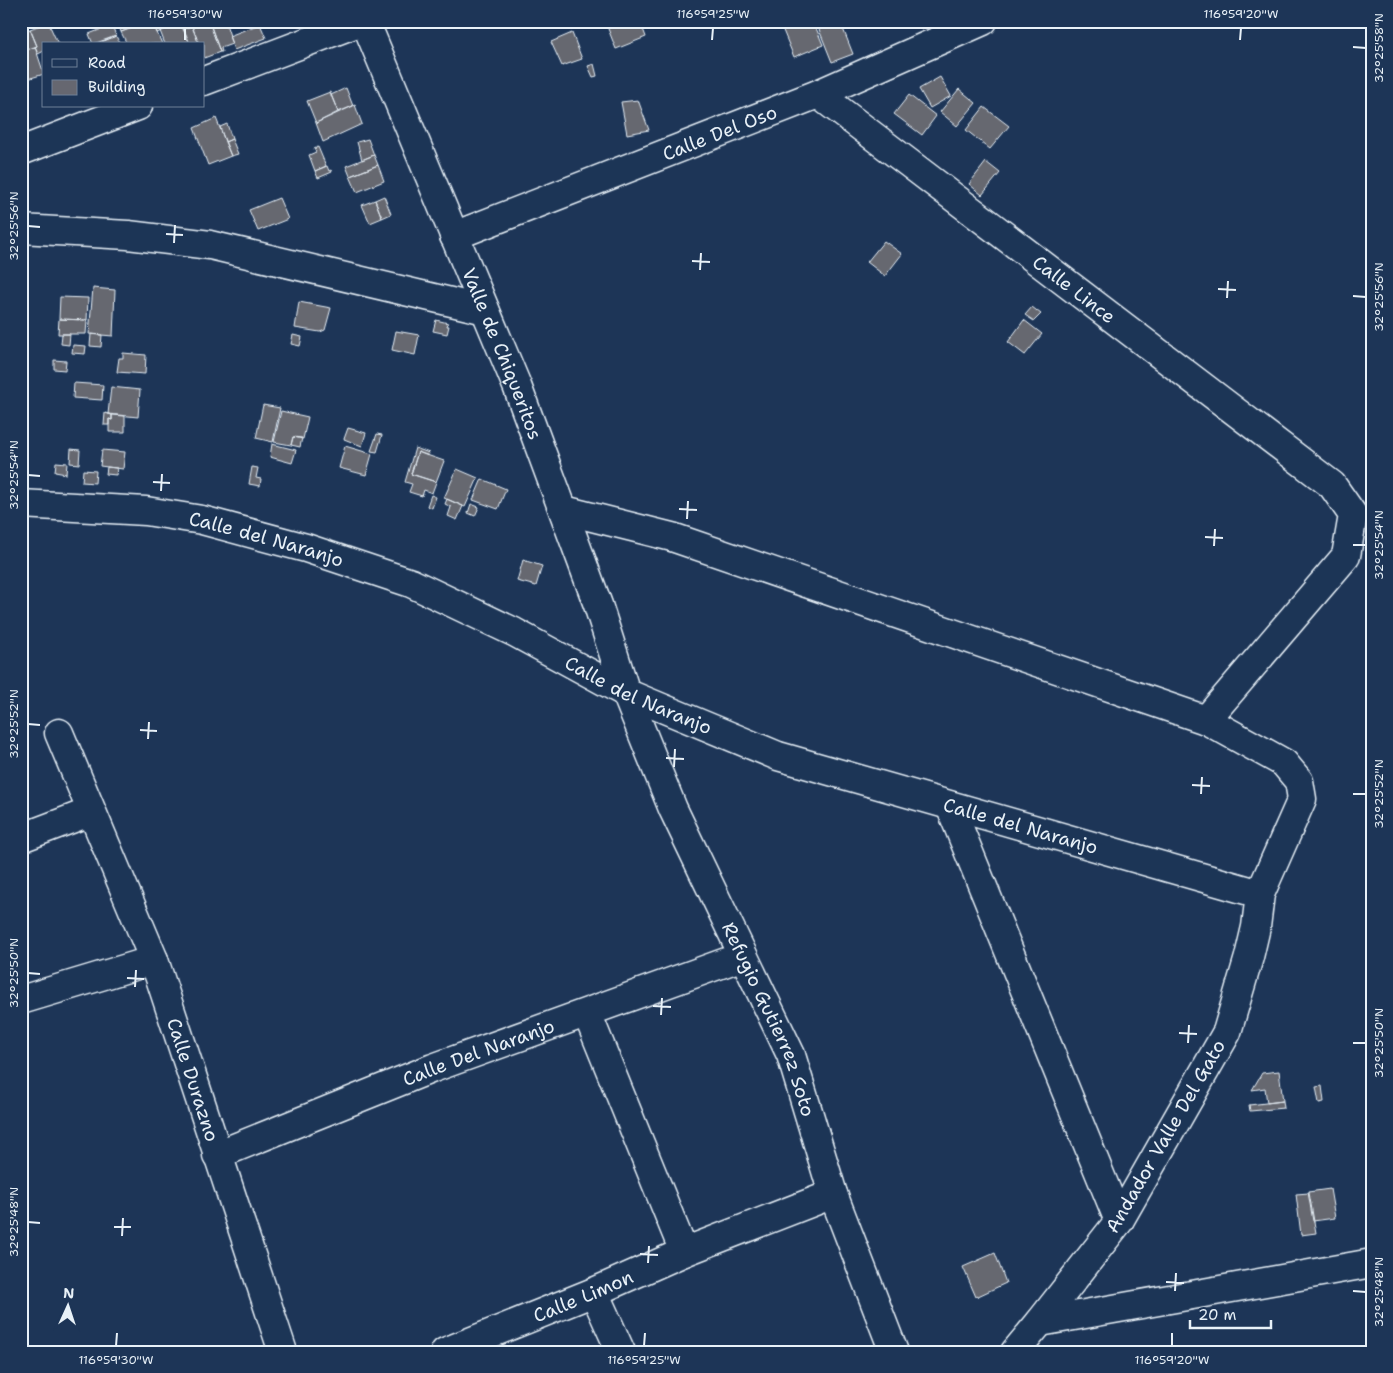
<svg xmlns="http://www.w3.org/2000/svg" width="1393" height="1373" font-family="'Shantell Sans',sans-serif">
  <rect width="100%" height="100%" fill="#1d3557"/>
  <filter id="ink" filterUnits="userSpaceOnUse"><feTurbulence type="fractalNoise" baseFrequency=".02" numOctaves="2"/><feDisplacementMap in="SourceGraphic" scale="10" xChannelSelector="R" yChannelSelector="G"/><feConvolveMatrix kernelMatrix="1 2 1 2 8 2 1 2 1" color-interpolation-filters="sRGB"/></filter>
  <g filter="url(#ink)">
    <path fill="#666770" stroke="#e8f1f8" d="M117,21H135L137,26L121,32Z
      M152,21L162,44H127L121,32Z
      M187,21L189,27L183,29L181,22L157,33L152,21Z
      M197,21H209L220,52L204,58V44H199L191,24Z
      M209,21H225L230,36H229L232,44L221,48L222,52H220Z
      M605,21H640L646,37L616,49Z
      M798,21H813L823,45L794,57L782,28Z
      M818,21H840L853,54L832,62L816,22Z
      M48,22L58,44H44V51L38,54L35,47L37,46L30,29Z
      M181,22L190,44H165L160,31Z
      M260,24L266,38L234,50L229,36Z
      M112,25L116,36L93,44L89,34Z
      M192,26L199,44H190L183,29Z
      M30,29L37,46L21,52V32Z
      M572,33L582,59L562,66L551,42Z
      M116,36L120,44H97Z
      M35,47L44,74L21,81V52Z
      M594,64L597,76L593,77L588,66Z
      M940,77L951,96L930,108L919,89Z
      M346,88L353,106L338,112L331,95Z
      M959,89L976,103L957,126L940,112Z
      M330,92L338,112L316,123L307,101Z
      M909,95L936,116L922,135L894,114Z
      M638,100L649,130L627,134L621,102Z
      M355,105L362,124L323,142L316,123Z
      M984,107L1009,126L990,149L966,130Z
      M216,118L231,156L208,165L194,128Z
      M227,124L232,139L225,142L220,127Z
      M232,139L238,154L231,156L225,142Z
      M368,139L374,155L362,160L357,142Z
      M318,147L326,166L315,171L309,155L316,152L314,149Z
      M374,155L378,165L350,176L346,166Z
      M986,162L1000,173L982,195L969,184Z
      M378,165L384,181L357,192L350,176Z
      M327,166L329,171L331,170L332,172L318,178L315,171Z
      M384,196L391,214L382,218L375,200Z
      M279,198L288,219L258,231L249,210Z
      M375,200L382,218L370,223L362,205Z
      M884,241L902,254L885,276L867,262Z
      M93,288L115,290L113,336L89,334Z
      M60,297L88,298L87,320L59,319Z
      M299,302L331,308L325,330L320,332L295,328Z
      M1032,307L1041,314L1034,321L1025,315Z
      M59,319L87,320L86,334H58Z
      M436,320L448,323L447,326H449L447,334L433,331Z
      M1024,320L1042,334L1025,355L1008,342Z
      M396,331L419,335L415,355L392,350Z
      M62,334H70L69,345L61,344Z
      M91,334L102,335L101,347L90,346Z
      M293,335L302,337L300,346L291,344Z
      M73,345L86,346L85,354L72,353Z
      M123,353L146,355L145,374L117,372L119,358H123Z
      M54,360L66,361L65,370L54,369Z
      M74,383L103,385L102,400L73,398Z
      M111,387L140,390L138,417L108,414Z
      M263,405L280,408L273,442L256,438Z
      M281,411L308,417L303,439L293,437L291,445L274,442Z
      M105,413L112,415V420L109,419V425H104Z
      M112,415L125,416V432H109V419L112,420Z
      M348,428L366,433L362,446L344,439Z
      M377,434L382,435L377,452L371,451Z
      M293,437L302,438L300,447L291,445Z
      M272,444L296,450L292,463L270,457Z
      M345,446L372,454L366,475L339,468Z
      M415,448L429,453L428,456L418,452L411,474L436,482L432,493L424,490L422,496L409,492L412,484L405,482Z
      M71,449L80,450L79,464L70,463Z
      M102,450L125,452L123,469L100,466Z
      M418,452L444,461L436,482L411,474Z
      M56,462L67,463L66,474L55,472Z
      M107,467L117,468L116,475L106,474Z
      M252,467L258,468L256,478L261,479L260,486L249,484Z
      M457,469L478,478L465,507L444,498Z
      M83,470L96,471L95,483L82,482Z
      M482,479L506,489L498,509L473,500Z
      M431,495L436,497L432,508L427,506Z
      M447,499L463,506L457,520L448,516L451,507L445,504Z
      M471,504L479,507L475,516L468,513Z
      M523,560L542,566L536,586L517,581Z
      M1279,1071L1283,1101L1267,1103L1265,1088L1252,1090L1262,1073Z
      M1322,1086L1324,1102L1319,1103L1316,1087Z
      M1283,1101L1284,1108L1250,1111L1249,1105Z
      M1330,1189L1335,1218L1313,1221L1308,1192Z
      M1309,1193L1316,1233L1301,1235L1296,1194Z
      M995,1253L1006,1283L976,1297L963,1267Z"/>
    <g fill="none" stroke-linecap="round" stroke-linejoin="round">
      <g stroke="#e8f1f8" stroke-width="31">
        <g id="street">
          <path id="s1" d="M365,21L517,386L598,605L626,693L673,809L791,1055L833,1194L894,1352"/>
          <path d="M204,81L362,21"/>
          <path id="s2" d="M818,94L1332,485L1353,515L1346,556L1206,720"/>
          <path d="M21,151L138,106"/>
          <path d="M21,229L128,235L210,245L485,310"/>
          <path id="s3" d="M454,236L818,94L983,21"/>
          <path id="s4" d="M21,504L146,511L202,520L306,548L411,583L514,632L626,693L778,756L1260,894"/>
          <path d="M564,510L672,537L1206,720L1284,763L1299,781L1302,799L1260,894L1256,927L1249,957L1227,1032L1119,1221L1040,1322L1015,1352"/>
          <path id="s5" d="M59,733L154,960L283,1352"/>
          <path d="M950,806L1119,1221"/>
          <path d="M21,838L79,816L92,814"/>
          <path d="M21,1000L154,960"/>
          <path d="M587,1013L684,1252"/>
          <path id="s6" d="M217,1155L433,1068L743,956"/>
          <path d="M594,1292L621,1352"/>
          <path d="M1040,1322L1372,1263"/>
          <path id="s7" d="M445,1352L594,1292L684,1252L833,1194"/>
        </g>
      </g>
      <use href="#street" stroke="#1d3557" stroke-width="28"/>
    </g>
  </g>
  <path fill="none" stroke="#e8f1f8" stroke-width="2" d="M185,40V28M712,40L713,28M1240,40L1241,28M1353,47L1366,48M28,226L40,227M166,234L183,235M174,243L175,225M692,261L710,262M700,270L701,253M1218,289L1236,290M1353,296L1366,297M1227,298L1228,281M28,475L40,476M153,482L170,483M161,491L162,474M679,509L697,510M687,519L688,501M1205,537L1223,538M1353,545H1366M1214,546L1215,529M28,724L40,725M140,730L157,731M148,739L149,722M666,758L684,759M674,767L675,749M1192,785L1210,786M1201,794L1202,777M1353,794H1366M28,973L40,974M127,978L144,979M135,987L136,970M653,1006L671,1007M661,1015L662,998M1179,1033L1197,1034M1188,1043L1189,1025M1353,1043H1366M28,1222L40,1223M114,1227H131M122,1236L123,1218M640,1254L658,1255M648,1263L649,1246M1166,1282L1184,1283M1175,1291L1176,1273M1353,1291L1366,1292M116,1346L117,1333M644,1346L645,1333M1172,1346V1333"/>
  <g text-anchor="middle" stroke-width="4" stroke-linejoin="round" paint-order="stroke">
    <g font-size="19" fill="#e8f1f8" stroke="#1d3557">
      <text dy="7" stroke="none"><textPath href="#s3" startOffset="285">Calle Del Oso</textPath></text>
      <text dy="7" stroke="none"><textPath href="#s2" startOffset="322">Calle Lince</textPath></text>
      <text dy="7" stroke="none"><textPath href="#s1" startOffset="360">Valle de Chiqueritos</textPath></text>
      <text dy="7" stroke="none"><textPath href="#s4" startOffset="249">Calle del Naranjo</textPath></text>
      <text dy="7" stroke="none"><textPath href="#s4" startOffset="654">Calle del Naranjo</textPath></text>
      <text dy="7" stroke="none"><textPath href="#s4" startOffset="1059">Calle del Naranjo</textPath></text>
      <text dy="7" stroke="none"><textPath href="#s1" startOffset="1078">Refugio Gutierrez Soto</textPath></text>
      <text dy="7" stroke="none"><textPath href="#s6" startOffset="281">Calle Del Naranjo</textPath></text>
      <text dy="7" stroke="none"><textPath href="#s5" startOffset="372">Calle Durazno</textPath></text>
      <text transform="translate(1165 1136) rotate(-60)" y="7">Andador Valle Del Gato</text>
      <text dy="7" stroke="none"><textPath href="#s7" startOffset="149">Calle Limon</textPath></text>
    </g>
  </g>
  <rect width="1393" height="1373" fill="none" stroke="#1d3557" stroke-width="55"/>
  <rect x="42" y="42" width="162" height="65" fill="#1d3557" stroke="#6e8097"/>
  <rect x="52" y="59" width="25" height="8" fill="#1d3557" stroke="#6e8097"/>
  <text x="88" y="68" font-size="15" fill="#e8f1f8">Road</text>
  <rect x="52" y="80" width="25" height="15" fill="#666770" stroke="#6e8097"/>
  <text x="88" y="92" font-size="15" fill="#e8f1f8">Building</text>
  <g transform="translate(68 1306) rotate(3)" stroke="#1d3557" stroke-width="4" paint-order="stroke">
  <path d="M0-4L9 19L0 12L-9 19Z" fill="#e8f1f8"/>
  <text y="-8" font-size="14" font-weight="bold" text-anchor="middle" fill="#e8f1f8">N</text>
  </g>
  <path d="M1190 1320v8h81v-8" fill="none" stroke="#e8f1f8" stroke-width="2.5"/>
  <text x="1198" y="1320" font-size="15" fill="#e8f1f8" stroke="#1d3557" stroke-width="4" paint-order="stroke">20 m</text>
  <rect x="28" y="28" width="1338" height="1318" fill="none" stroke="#e8f1f8" stroke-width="2"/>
  <g font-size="12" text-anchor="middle" fill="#e8f1f8">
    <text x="185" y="18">116°59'30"W</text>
    <text x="713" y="18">116°59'25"W</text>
    <text x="1241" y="18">116°59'20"W</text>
    <text transform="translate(1379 48) rotate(-90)" y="4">32°25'58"N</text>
    <text transform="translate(14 226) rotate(-90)" y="4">32°25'56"N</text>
    <text transform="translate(1379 297) rotate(-90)" y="4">32°25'56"N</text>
    <text transform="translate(14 475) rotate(-90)" y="4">32°25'54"N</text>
    <text transform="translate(1379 545) rotate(-90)" y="4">32°25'54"N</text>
    <text transform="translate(14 724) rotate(-90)" y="4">32°25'52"N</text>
    <text transform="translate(1379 794) rotate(-90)" y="4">32°25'52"N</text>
    <text transform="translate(14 973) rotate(-90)" y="4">32°25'50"N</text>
    <text transform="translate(1379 1043) rotate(-90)" y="4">32°25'50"N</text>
    <text transform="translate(14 1222) rotate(-90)" y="4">32°25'48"N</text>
    <text transform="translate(1379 1292) rotate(-90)" y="4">32°25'48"N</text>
    <text x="116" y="1364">116°59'30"W</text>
    <text x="644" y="1364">116°59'25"W</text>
    <text x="1172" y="1364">116°59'20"W</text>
  </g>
</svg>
